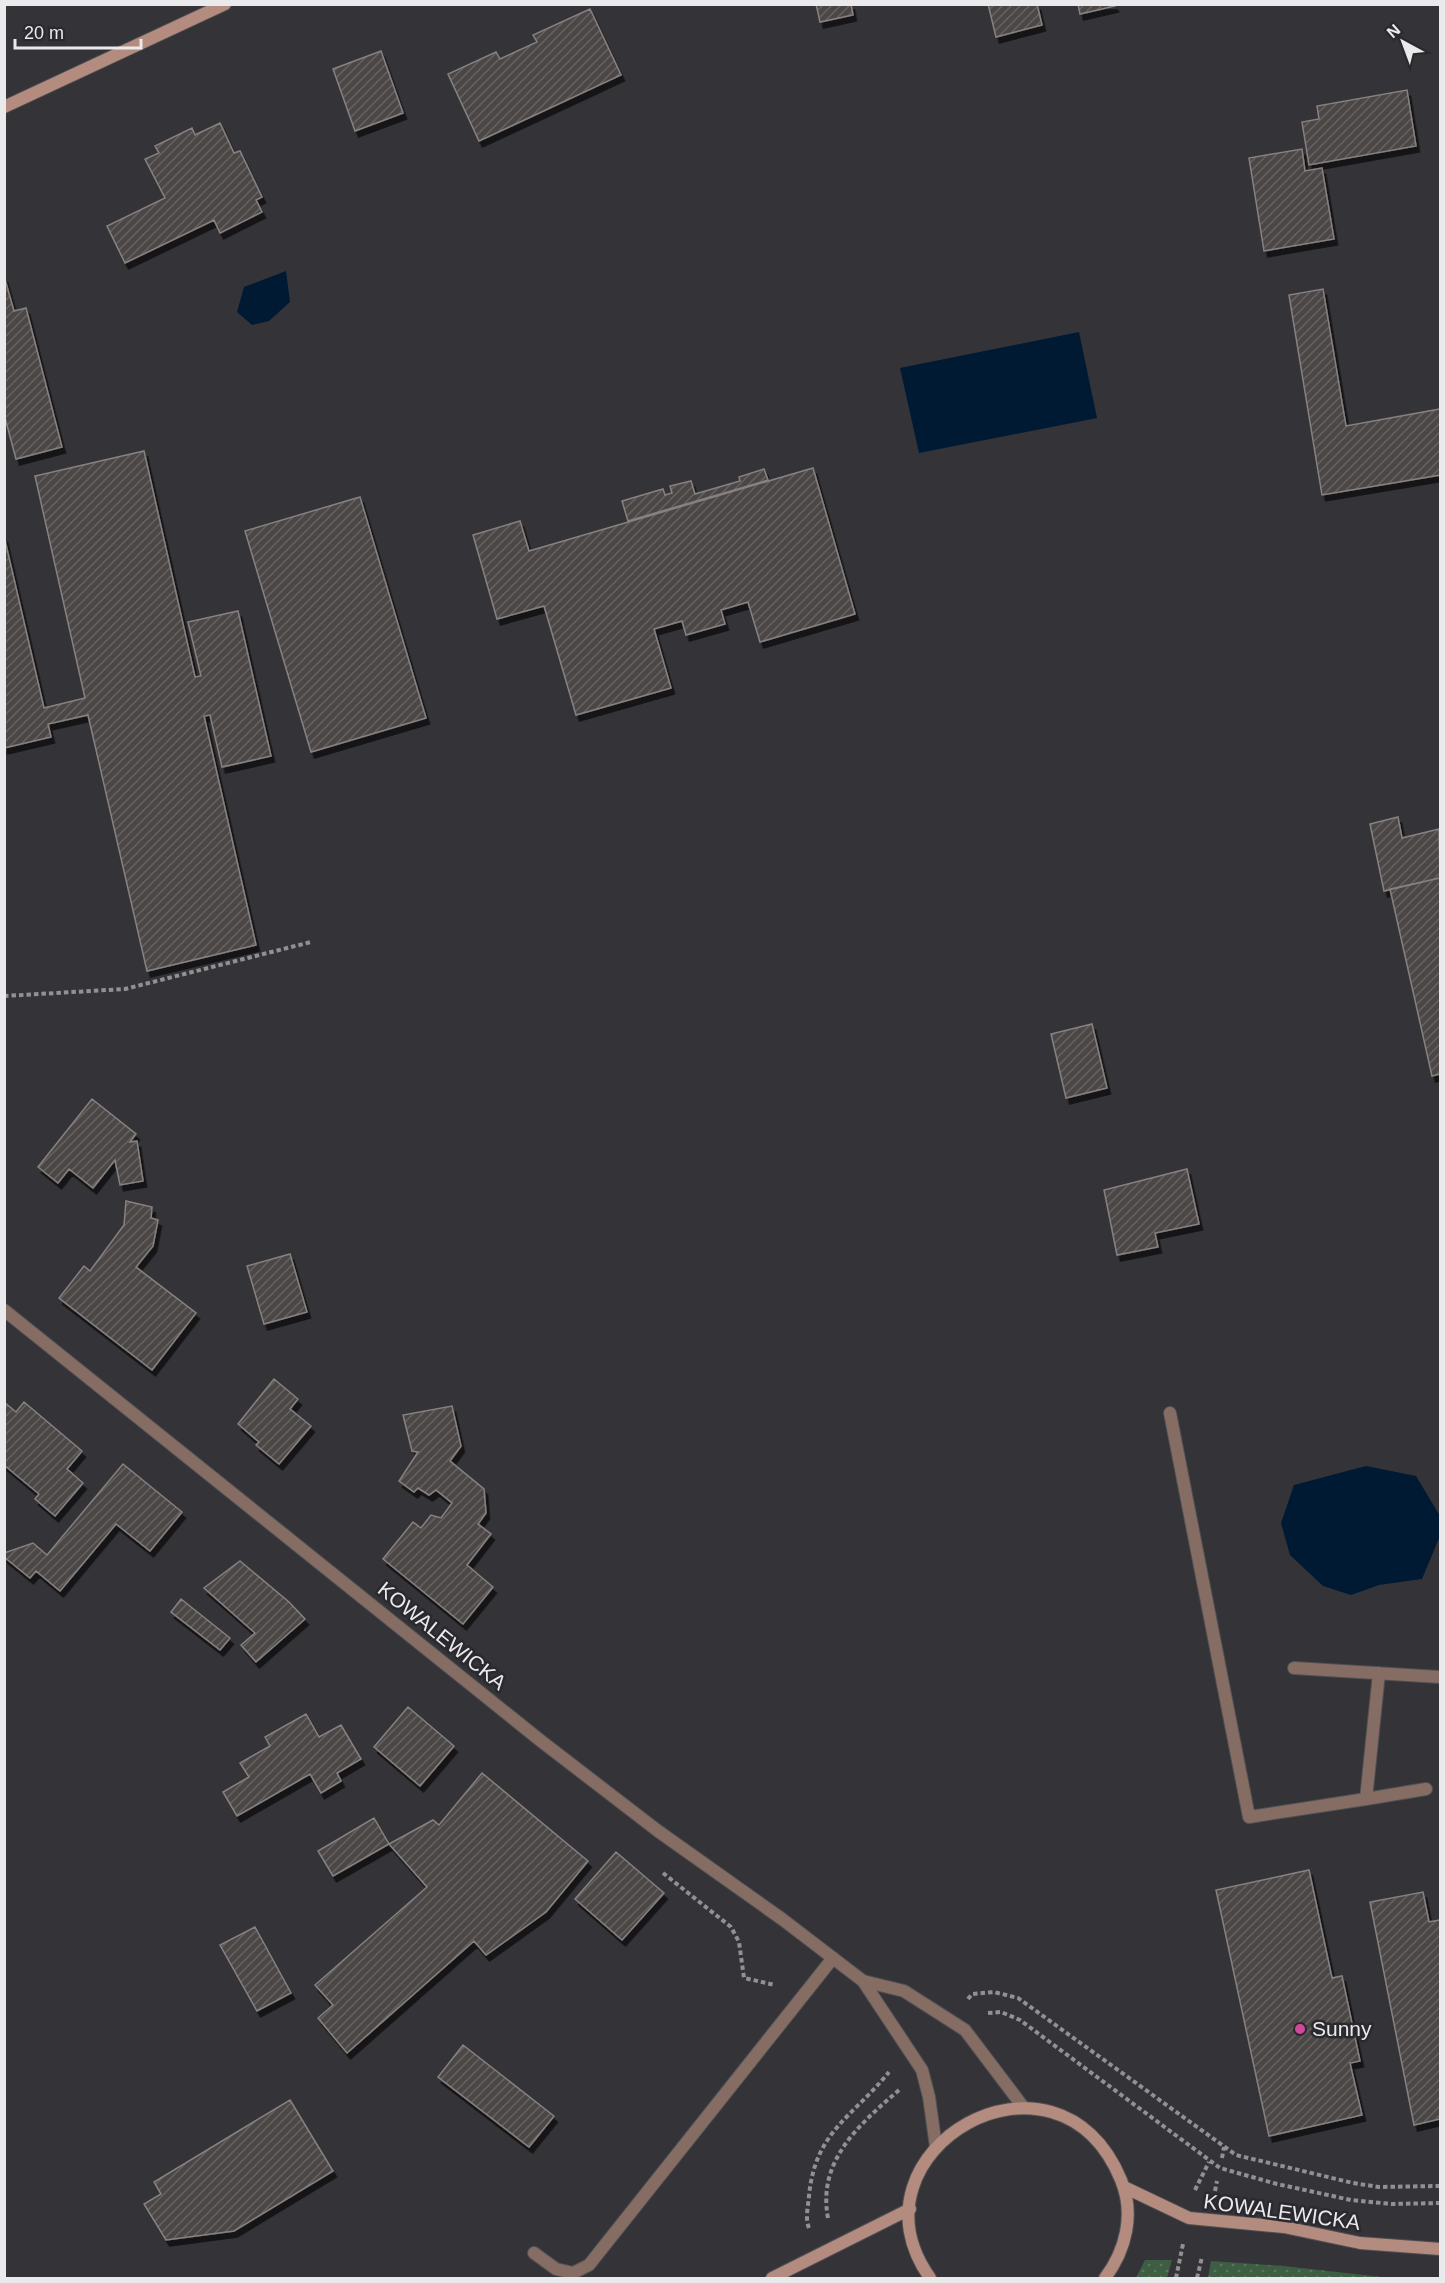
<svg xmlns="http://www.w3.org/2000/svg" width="1445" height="2283" font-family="Helvetica,sans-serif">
  <defs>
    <pattern id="grass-dots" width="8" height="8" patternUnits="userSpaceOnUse" patternTransform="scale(1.5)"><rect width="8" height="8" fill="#3d5e43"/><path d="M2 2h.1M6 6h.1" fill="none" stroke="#59755e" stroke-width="1.8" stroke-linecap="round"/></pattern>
    <pattern id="building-hatch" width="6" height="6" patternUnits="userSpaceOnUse" patternTransform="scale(1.5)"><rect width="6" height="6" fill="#4c4746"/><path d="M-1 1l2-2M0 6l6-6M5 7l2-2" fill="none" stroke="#666261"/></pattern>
    <filter id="shadow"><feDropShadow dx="3.5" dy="6" stdDeviation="0" flood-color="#0009"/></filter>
  </defs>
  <rect width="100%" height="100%" fill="#343337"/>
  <path fill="url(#grass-dots)" d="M1145,2260H1172L1167,2278H1136Z
    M1211,2261L1284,2266L1390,2278H1208Z"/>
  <path fill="#001a34" d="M286,271L290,302L269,321L252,325L237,312L244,287Z
    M1079,332L1097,418L919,453L900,368Z
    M1366,1466L1416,1476L1440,1516V1536L1422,1579L1379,1585L1351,1595L1323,1586L1290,1555L1281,1523L1294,1485Z"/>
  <path fill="url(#building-hatch)" stroke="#878281" stroke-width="1.5" filter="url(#shadow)" d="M816,4H851L853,15L820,22Z
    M988,4H1037L1042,25L996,37Z
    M1078,4H1114L1115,6L1080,14Z
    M590,9L621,75L479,141L448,74L496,52L500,59L537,42L533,35Z
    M381,51L403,113L355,131L333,69Z
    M1407,90L1416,146L1309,165L1302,122L1319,119L1317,106Z
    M220,123L234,153L240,151L262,197L256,200L262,212L220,233L214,220L125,263L107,226L165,198L145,159L159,153L155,146L192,128L195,135Z
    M1302,149L1305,171L1322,168L1334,239L1264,251L1249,158Z
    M4,276L14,311L26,308L62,447L16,459L4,414Z
    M1323,289L1346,426L1440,409V475L1322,495L1289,295Z
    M144,451L195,677L201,676L188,622L238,611L271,756L222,767L210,715L204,716L256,945L147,971L88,715L48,724L51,737L4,748V536L44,708L85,698L35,476Z
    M813,468L855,614L760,642L748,602L721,610L725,624L686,635L682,621L654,629L671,688L576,715L544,606L497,619L473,535L520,521L529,551Z
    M764,469L768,480L628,521L622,501L663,489L665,495L672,493L670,486L691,481L695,494L740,481L739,477Z
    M360,497L426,718L311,752L245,531Z
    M1398,817L1402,838L1439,829L1440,878L1384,891L1370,824Z
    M1440,878V1074L1432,1076L1390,889Z
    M1092,1024L1107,1088L1066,1098L1051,1034Z
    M92,1099L136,1134L130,1142L137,1141L143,1181L120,1185L115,1160L93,1188L69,1169L58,1183L38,1167Z
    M1187,1169L1199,1224L1155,1233L1158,1247L1117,1255L1104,1190Z
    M126,1201L152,1207L151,1218L158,1220L153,1246L136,1267L196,1313L152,1370L59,1298L84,1266L90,1271L124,1225Z
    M290,1254L307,1312L264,1324L247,1266Z
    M274,1379L298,1399L290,1409L311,1426L279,1464L256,1445L259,1442L238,1424Z
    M4,1402L16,1412L24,1402L82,1451L67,1469L83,1483L55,1516L35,1499L39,1494L4,1465Z
    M452,1406L461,1446L450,1461L484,1489L486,1513L478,1524L491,1534L467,1565L493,1587L463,1624L383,1559L413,1522L421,1528L431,1515L441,1518L452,1503L436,1490L429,1495L418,1488L414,1492L399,1481L418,1452L412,1451L403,1415Z
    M123,1464L182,1512L150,1551L116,1524L60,1591L36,1571L30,1578L4,1557V1553L33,1543L47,1555Z
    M240,1561L289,1602L305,1619L256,1662L241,1645L255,1633L204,1588Z
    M181,1599L230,1638L220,1650L171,1612Z
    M408,1707L454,1746L420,1786L374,1747Z
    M306,1714L319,1737L341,1725L361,1759L337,1773L341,1781L321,1793L310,1774L237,1816L223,1792L249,1777L240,1763L270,1746L265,1737Z
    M482,1773L588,1861L546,1912L486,1955L474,1941L347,2053L318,2018L333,2005L315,1985L427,1887L389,1844L433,1820L439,1825Z
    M374,1818L389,1844L333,1876L318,1851Z
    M616,1852L664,1893L622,1940L575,1899Z
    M1309,1870L1332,1978L1342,1976L1360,2061L1350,2063L1362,2115L1269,2136L1216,1890Z
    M1423,1892L1429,1922L1440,1920V2119L1414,2125L1370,1902Z
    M255,1927L291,1993L257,2011L220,1945Z
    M463,2045L554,2116L529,2147L438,2077Z
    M290,2100L333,2171L234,2231L166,2240L144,2204L161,2194L154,2182Z"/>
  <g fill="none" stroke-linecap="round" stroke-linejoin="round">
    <g stroke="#515054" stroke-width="14">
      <path id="lane" d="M1170,1413L1249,1817L1366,1799L1379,1673
        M1294,1668L1440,1677
        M1366,1799L1426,1789
        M534,2253L556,2269L573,2273L589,2265L833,1958"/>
    </g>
    <g stroke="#515054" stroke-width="14">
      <path id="street" d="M4,1310L541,1741L658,1831L782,1919L863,1981L922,2070L929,2097L936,2147
        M863,1981L904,1991L965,2030L1024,2108"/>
    </g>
    <g stroke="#515054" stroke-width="14">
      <path id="secondary" d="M4,107L225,4
        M1124,2187L1189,2218L1284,2227L1360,2243L1440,2249
        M772,2278L910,2209
        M930,2278C840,2151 1057,2025 1121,2180C1135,2214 1126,2250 1105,2278"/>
    </g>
    <path stroke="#919093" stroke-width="4" stroke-dasharray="4.5 3" stroke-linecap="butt" d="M4,996L125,989L311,942
      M663,1873L731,1927L739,1942L744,1978L775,1985
      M968,1999L972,1994L994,1992L1018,1998L1236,2155L1353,2183L1379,2187L1440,2186
      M988,2013L1001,2012L1020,2020L1220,2168L1277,2184L1351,2200L1392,2204L1440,2203
      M1222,2158L1224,2147
      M1195,2190L1209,2162
      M1215,2191L1217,2181
      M828,2218C817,2160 860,2124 899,2090
      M809,2228C805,2219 808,2207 809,2196C815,2131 853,2117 889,2072
      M1176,2278L1183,2244
      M1197,2278L1202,2257"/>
    <use href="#lane" stroke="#856d64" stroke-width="12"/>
    <use href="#street" stroke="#856d64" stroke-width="12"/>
    <use href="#secondary" stroke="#b38c7f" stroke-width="12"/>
  </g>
  <circle fill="#d1479c" stroke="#2a292d" stroke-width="2" cx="1300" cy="2029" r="6"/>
  <g text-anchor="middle" stroke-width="5" stroke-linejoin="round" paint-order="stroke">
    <g font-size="21" fill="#eae9eb" stroke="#2a292d">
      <text transform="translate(442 1636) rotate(39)" y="7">KOWALEWICKA</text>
      <text transform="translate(1282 2212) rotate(8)" y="7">KOWALEWICKA</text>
    </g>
    <g font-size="21" fill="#eae9eb" stroke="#2a292d" text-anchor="start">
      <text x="1312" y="2036">Sunny</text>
    </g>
  </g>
  <rect width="1445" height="2283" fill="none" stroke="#eae9eb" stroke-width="12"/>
  <g transform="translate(1403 42) rotate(319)" stroke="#2a292d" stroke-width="4.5" paint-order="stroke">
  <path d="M0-4.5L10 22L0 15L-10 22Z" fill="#eae9eb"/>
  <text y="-9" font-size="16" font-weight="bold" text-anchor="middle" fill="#eae9eb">N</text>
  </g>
  <path d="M15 39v9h126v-9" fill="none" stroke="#eae9eb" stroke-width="3"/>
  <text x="24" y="39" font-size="18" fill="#eae9eb" stroke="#2a292d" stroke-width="4.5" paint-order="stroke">20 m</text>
</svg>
